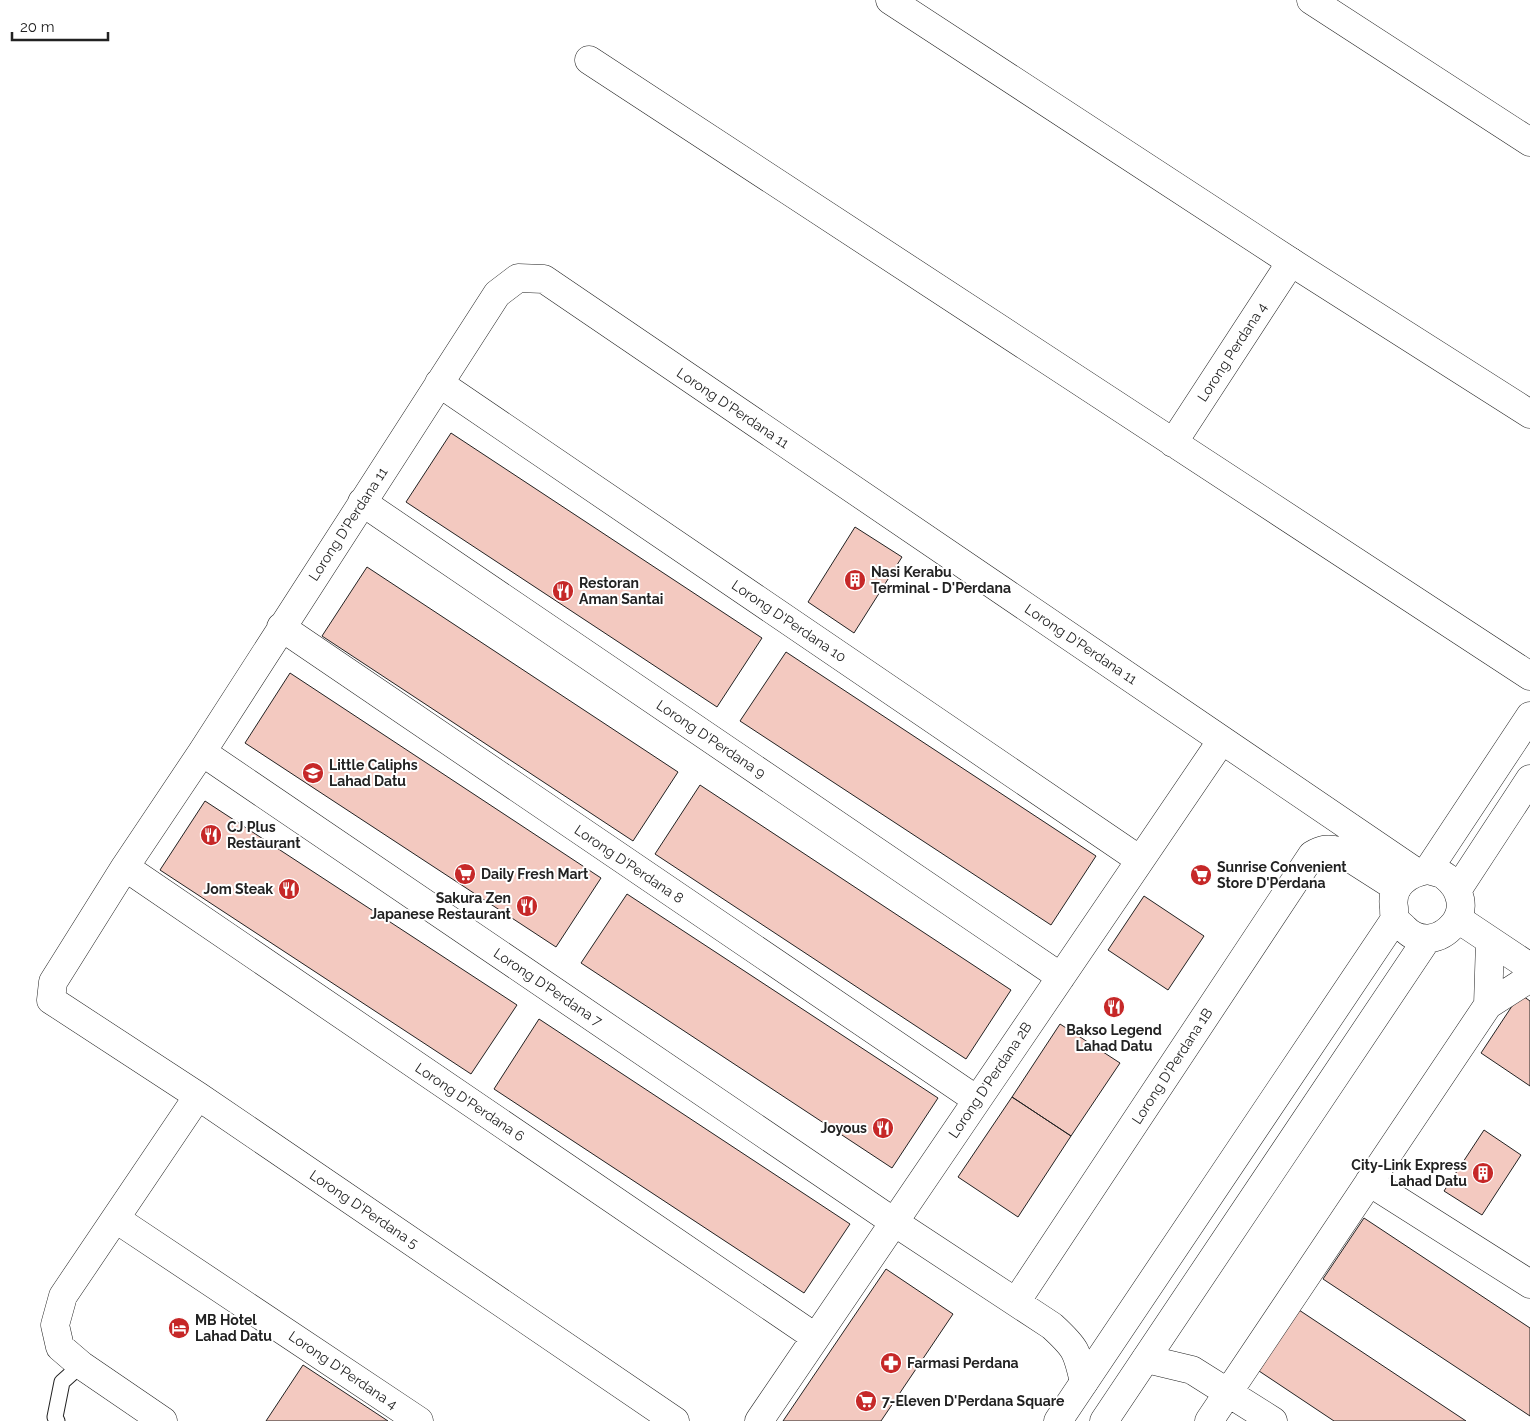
<svg xmlns="http://www.w3.org/2000/svg" width="1530" height="1421" font-family="Raleway,sans-serif">
  <rect width="100%" height="100%" fill="#fff"/>
  <path fill="#f3c9c0" stroke="#222" d="M451,433L762,638L717,707L406,502Z
    M855,527L902,557L854,633L808,602Z
    M367,567L678,772L633,841L322,636Z
    M786,652L1096,856L1051,925L740,721Z
    M290,673L601,878L556,947L245,743Z
    M700,785L1011,990L966,1059L655,854Z
    M205,801L517,1005L471,1074L160,870Z
    M627,894L938,1098L892,1168L581,963Z
    M1144,896L1204,936L1168,990L1108,950Z
    M1520,994L1530,1001V1086L1481,1053Z
    M539,1019L850,1224L804,1293L494,1089Z
    M1060,1024L1120,1063L1071,1136L1012,1097Z
    M1012,1097L1071,1136L1018,1217L958,1177Z
    M1484,1130L1521,1155L1482,1215L1444,1191Z
    M1364,1218L1530,1328V1416L1323,1279Z
    M886,1269L953,1314L881,1421H783Z
    M1299,1310L1466,1421H1334L1259,1371Z
    M303,1365L388,1421H266Z"/>
  <g fill="none" stroke-linecap="round" stroke-linejoin="round">
    <g stroke="#222" stroke-width="17">
      <path id="lane" d="M57,1421L55,1417L62,1382L81,1365"/>
    </g>
    <g stroke="#222" stroke-width="29">
      <path id="street" d="M1311,0L1530,142
        M589,60L1530,676
        M439,383L1140,860
        M1173,443L1291,262
        M362,502L1061,977
        M281,627L977,1100
        M202,752L894,1222L1052,1326C1076,1348 1077,1351 1084,1382
        M125,867L815,1337
        M1458,919L1530,967
        M1488,1005L1490,941
        M1369,1182L1530,1284
        M116,1219L419,1421
        M1016,1302L1312,855C1322,849 1328,848 1339,851L1397,888
        M1146,1359L1192,1370L1273,1421
        M163,1421L81,1365L60,1347L55,1325L63,1296L198,1096
        M675,1421L198,1096L51,1000L53,982L125,867L202,752L497,294L518,278L544,279L1416,872
        M759,1421L1222,740
        M1209,1421L1488,1005L1530,978"/>
    </g>
    <g stroke="#222" stroke-width="29">
      <path id="secondary" d="M890,0L1291,262L1530,414
        M1428,870C1434,872 1442,873 1446,877C1461,889 1466,909 1454,924C1440,941 1419,944 1404,928C1401,925 1397,922 1395,919C1394,917 1394,911 1394,908C1390,885 1409,873 1428,870Z
        M1428,870L1530,716
        M1458,889L1530,779
        M1058,1421L1395,919
        M1104,1421L1427,939"/>
    </g>
    <use href="#lane" stroke="#fff" stroke-width="15"/>
    <use href="#street" stroke="#fff" stroke-width="28"/>
    <use href="#secondary" stroke="#fff" stroke-width="28"/>
  </g>
  <defs>
    <g id="building-disc" transform="scale(1.125)"><circle r="9.5" fill="#c62828" stroke="#fff"/><path d="M-4-6H4V6H1V3H-1V6H-4ZM-2.5-4.3h1.7v1.8h-1.7ZM.8-4.3h1.7v1.8H.8ZM-2.5-1h1.7V.8h-1.7ZM.8-1h1.7V.8H.8Z" fill="#fff"/></g>
    <g id="restaurant-disc" transform="scale(1.125)"><circle r="9.5" fill="#c62828" stroke="#fff"/><path d="M-5-6h1v4h1v-4h1v4h1v-4h1v5L-1.5 .5V6h-2V.5L-5-1ZM5-6V6H3V1.5H1.5Q1.5-4 5-6Z" fill="#fff"/></g>
    <g id="school-disc" transform="scale(1.125)"><circle r="9.5" fill="#c62828" stroke="#fff"/><path d="M0-5L7-2L0 1L-7-2ZM-4 1L0 2.5L4 1V4Q0 6-4 4Z" fill="#fff"/></g>
    <g id="supermarket-disc" transform="scale(1.125)"><circle r="9.5" fill="#c62828" stroke="#fff"/><path d="M-6-5.5h2.5l.6 2H6L4.5 2H-2.5L-4.4-4H-6ZM-1.5 3.2a1.3 1.3 0 1 0 .1 0ZM3 3.2a1.3 1.3 0 1 0 .1 0Z" fill="#fff"/></g>
    <g id="hotel-disc" transform="scale(1.125)"><circle r="9.5" fill="#c62828" stroke="#fff"/><path d="M-6-4.5h1.5V1H6V5H4.5V3h-9V5H-6ZM-4 0a1.8 1.8 0 1 1 3.6 0ZM.5 0V-2.5h3Q6-2.5 6 0Z" fill="#fff"/></g>
    <g id="pharmacy-disc" transform="scale(1.125)"><circle r="9.5" fill="#c62828" stroke="#fff"/><path d="M-2-6h4v4h4v4h-4v4h-4v-4h-4v-4h4Z" fill="#fff"/></g>
  </defs>
  <g fill-rule="evenodd">
    <use href="#building-disc" x="855" y="580"/>
    <use href="#restaurant-disc" x="563" y="591"/>
    <use href="#school-disc" x="313" y="773"/>
    <use href="#restaurant-disc" x="211" y="835"/>
    <use href="#supermarket-disc" x="465" y="874"/>
    <use href="#supermarket-disc" x="1201" y="875"/>
    <use href="#restaurant-disc" x="289" y="889"/>
    <use href="#restaurant-disc" x="527" y="906"/>
    <use href="#restaurant-disc" x="1114" y="1007"/>
    <use href="#restaurant-disc" x="883" y="1128"/>
    <use href="#building-disc" x="1483" y="1173"/>
    <use href="#hotel-disc" x="179" y="1328"/>
    <use href="#pharmacy-disc" x="891" y="1363"/>
    <use href="#supermarket-disc" x="866" y="1401"/>
  </g>
  <g text-anchor="middle" stroke-width="4" stroke-linejoin="round" paint-order="stroke">
    <g font-size="14" fill="#222" stroke="#fff">
      <text transform="translate(1232 352) rotate(-57)" y="5">Lorong Perdana 4</text>
      <text transform="translate(733 408) rotate(34)" y="5">Lorong D'Perdana 11</text>
      <text transform="translate(348 524) rotate(-57)" y="5">Lorong D'Perdana 11</text>
      <text transform="translate(789 621) rotate(34)" y="5">Lorong D'Perdana 10</text>
      <text transform="translate(1081 644) rotate(34)" y="5">Lorong D'Perdana 11</text>
      <text transform="translate(711 739) rotate(34)" y="5">Lorong D'Perdana 9</text>
      <text transform="translate(629 864) rotate(34)" y="5">Lorong D'Perdana 8</text>
      <text transform="translate(548 987) rotate(34)" y="5">Lorong D'Perdana 7</text>
      <text transform="translate(1172 1066) rotate(-57)" y="5">Lorong D'Perdana 1B</text>
      <text transform="translate(990 1080) rotate(-56)" y="5">Lorong D'Perdana 2B</text>
      <text transform="translate(470 1102) rotate(34)" y="5">Lorong D'Perdana 6</text>
      <text transform="translate(364 1209) rotate(34)" y="5">Lorong D'Perdana 5</text>
      <text transform="translate(343 1370) rotate(34)" y="5">Lorong D'Perdana 4</text>
    </g>
    <g font-size="14" font-weight="bold" fill="#222" stroke="#fff" text-anchor="start">
      <text x="871" y="577">Nasi Kerabu<tspan x="871" dy="16">Terminal - D'Perdana</tspan></text>
      <text x="579" y="588">Restoran<tspan x="579" dy="16">Aman Santai</tspan></text>
      <text x="329" y="770">Little Caliphs<tspan x="329" dy="16">Lahad Datu</tspan></text>
      <text x="227" y="832">CJ Plus<tspan x="227" dy="16">Restaurant</tspan></text>
      <text x="1217" y="872">Sunrise Convenient<tspan x="1217" dy="16">Store D'Perdana</tspan></text>
      <text x="481" y="879">Daily Fresh Mart</text>
      <text x="273" y="894" text-anchor="end">Jom Steak</text>
      <text x="511" y="903" text-anchor="end">Sakura Zen<tspan x="511" dy="16">Japanese Restaurant</tspan></text>
      <text x="1114" y="1035" text-anchor="middle">Bakso Legend<tspan x="1114" dy="16">Lahad Datu</tspan></text>
      <text x="867" y="1133" text-anchor="end">Joyous</text>
      <text x="1467" y="1170" text-anchor="end">City-Link Express<tspan x="1467" dy="16">Lahad Datu</tspan></text>
      <text x="195" y="1325">MB Hotel<tspan x="195" dy="16">Lahad Datu</tspan></text>
      <text x="907" y="1368">Farmasi Perdana</text>
      <text x="882" y="1406">7-Eleven D'Perdana Square</text>
    </g>
  </g>
  <path d="M12 32v8h96v-8" fill="none" stroke="#222222" stroke-width="2.5"/>
  <text x="20" y="32" font-size="15" fill="#222222" stroke="#ffffff" stroke-width="4" paint-order="stroke">20 m</text>
</svg>
